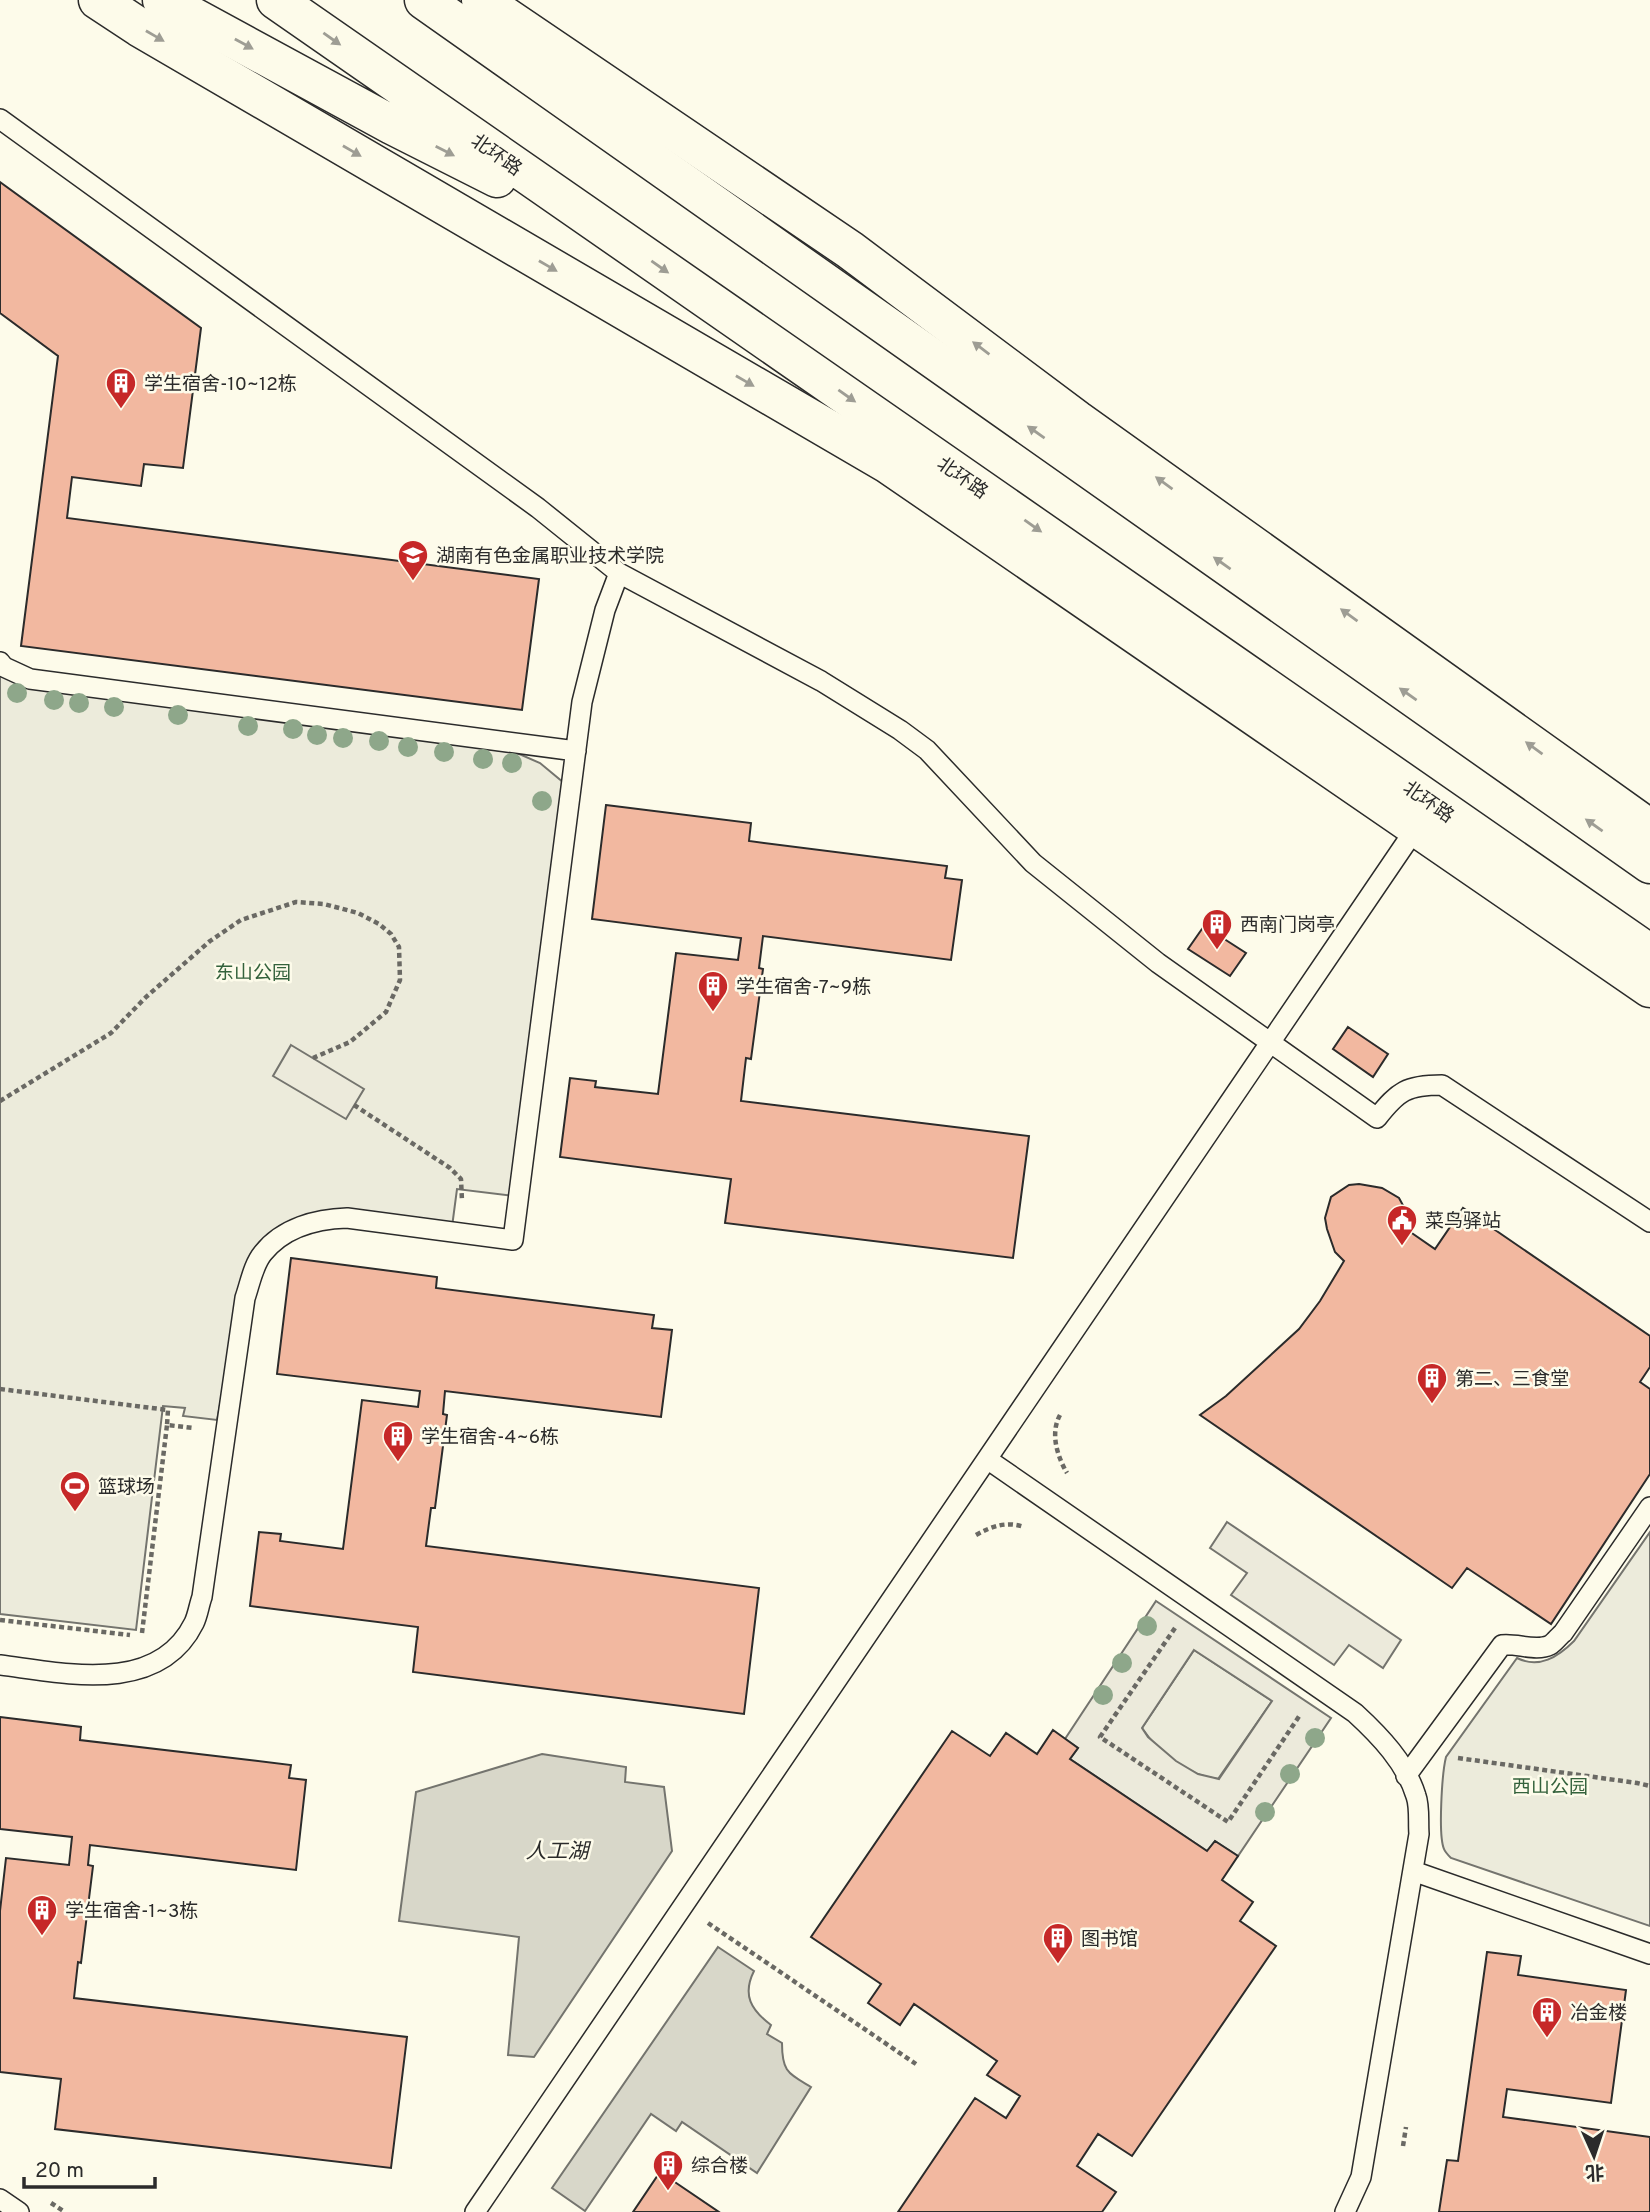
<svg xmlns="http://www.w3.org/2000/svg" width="1650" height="2212" font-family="Overpass,'Noto Sans SC',sans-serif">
  <rect width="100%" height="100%" fill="#fdfbea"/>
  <path fill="#ecebdb" stroke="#74746e" stroke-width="2" d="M0,675L32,687L517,753L540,763L564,783L514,1196L457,1189L452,1227L298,1222L241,1299L217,1420L183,1416L185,1408L163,1406L136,1630L0,1614Z
    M1650,1532V1926L1451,1858C1449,1856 1445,1852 1444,1849C1438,1835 1442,1773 1446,1757L1517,1658C1539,1669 1558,1657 1574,1641Z
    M1194,1650L1272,1701L1218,1779C1188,1776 1158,1752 1142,1728Z"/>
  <path fill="#eceadb" stroke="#74746e" stroke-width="2" fill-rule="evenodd" d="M291,1045L364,1089L346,1119L273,1076Z
    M1227,1522L1401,1640L1383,1668L1349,1645L1334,1665L1231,1595L1247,1573L1210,1548Z
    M1156,1601L1331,1718L1238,1856L1215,1841L1207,1851L1070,1759L1078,1748L1065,1739ZM1194,1650L1272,1701L1219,1779L1198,1774L1176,1761L1148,1737L1142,1728Z"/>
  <path fill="#d8d7c9" stroke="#74746e" stroke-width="2" d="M542,1754L626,1767L625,1782L664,1787L672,1851L534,2057L508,2055L519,1937L399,1921L416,1792Z
    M718,1947L754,1971C742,1995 751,2010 771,2025L767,2034L782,2043C782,2072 788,2073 811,2087L757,2173L682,2122L676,2131L651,2114L585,2211L552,2188Z"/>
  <path fill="#f2b8a0" stroke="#2b2b2b" stroke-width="2" d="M0,182L201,328L183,468L144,464L141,486L72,477L67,518L539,579L522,710L21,646L58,356L0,313Z
    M606,805L751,823L749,841L947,866L945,878L962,880L951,960L763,936L759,968L763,969L751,1059L746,1058L741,1101L1029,1136L1013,1258L725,1223L731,1179L560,1157L570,1078L596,1081L595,1087L658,1094L676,953L738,960L741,938L592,919Z
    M1204,926L1246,953L1230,976L1188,949Z
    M1348,1027L1388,1054L1373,1077L1333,1049Z
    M1359,1184L1382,1188L1399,1198L1405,1209L1406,1229L1435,1249L1463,1208L1650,1336V1367L1640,1382L1650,1389V1474L1551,1624L1467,1568L1452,1588L1200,1415L1226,1396L1299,1329L1320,1301L1344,1261L1335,1252L1327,1229L1325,1218L1331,1197L1349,1185Z
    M291,1258L437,1277L436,1288L654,1315L652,1328L672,1330L661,1417L445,1391L443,1414L447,1415L435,1508H431L426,1546L759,1588L744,1714L413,1672L418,1627L250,1606L259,1532L281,1534L280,1541L343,1549L362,1400L418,1407L420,1391L277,1374Z
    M0,1717L81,1727L80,1740L291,1765L289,1778L306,1780L296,1870L90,1845L88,1865L93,1866L81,1963L78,1962L74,1998L407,2037L391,2168L55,2129L61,2079L0,2072V1911L6,1858L69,1865L72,1837L0,1829Z
    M1053,1730L1078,1748L1070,1759L1207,1851L1215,1841L1238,1856L1222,1880L1253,1902L1240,1921L1276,1946L1132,2156L1098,2134L1077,2166L1116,2192L1102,2212H898L975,2098L1006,2118L1020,2096L987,2075L997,2061L914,2004L900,2025L868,2003L881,1984L811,1937L952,1731L990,1756L1006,1733L1037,1754Z
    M1487,1952L1521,1956L1518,1975L1626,1990L1611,2103L1507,2089L1503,2117L1650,2137V2212H1439L1447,2160L1458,2161Z
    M660,2172L719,2212H633Z"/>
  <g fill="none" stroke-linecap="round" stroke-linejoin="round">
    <g stroke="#2b2b2b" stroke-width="22">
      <path id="lane" d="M0,119L538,508L619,573L821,681L900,730L927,750L1033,863L1158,963L1377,1118C1398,1091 1407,1085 1442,1085L1650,1222
        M0,662L4,667L30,679L576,751
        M987,1459L1355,1713C1380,1736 1406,1763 1416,1796C1420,1807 1418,1822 1419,1834L1361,2177L1345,2212
        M0,1665C63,1673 158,1696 194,1623C198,1615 199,1605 202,1597L245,1298C250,1284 253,1265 263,1253C283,1228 316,1219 347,1218L513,1240L582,702L605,610L619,573
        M1406,1776L1502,1645C1517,1643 1536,1652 1550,1645C1554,1643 1559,1636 1563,1633L1650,1507
        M1413,1871L1650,1954
        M0,2199L19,2212
        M475,2212L1416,828"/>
    </g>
    <g stroke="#2b2b2b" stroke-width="41">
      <path id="secondary" d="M98,0L139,27L888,464L1650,988
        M481,0L850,250L1077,420L1650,829"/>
    </g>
    <g stroke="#2b2b2b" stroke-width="41">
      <path id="highway" d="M162,0L392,125L497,178
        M276,0L1650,954
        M424,0L1650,864"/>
    </g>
    <path stroke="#6a6964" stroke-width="4.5" stroke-dasharray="5 3.5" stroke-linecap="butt" d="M0,1101L111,1033L146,997L210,941L241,920L296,902L324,904L358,913L379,924L391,934L399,947L400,980L386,1012L350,1042L313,1058
      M354,1105L450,1168L461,1179L462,1201
      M0,1389L168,1410L167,1425L193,1428
      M1060,1415C1050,1433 1057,1456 1067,1473
      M976,1535C992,1526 1007,1521 1024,1527
      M0,1620L130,1635
      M1175,1628L1100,1737L1228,1822L1300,1715
      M142,1633L167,1425
      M1458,1758L1637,1783L1650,1786
      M708,1923L916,2064
      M1403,2146L1406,2127
      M51,2203L65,2212"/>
    <use href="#lane" stroke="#fdfbea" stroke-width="19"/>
    <use href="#secondary" stroke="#fdfbea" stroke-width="38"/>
    <use href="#highway" stroke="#fdfbea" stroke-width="38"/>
  </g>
  <g fill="#8ea78a">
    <circle cx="17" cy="693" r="10"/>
    <circle cx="54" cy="700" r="10"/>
    <circle cx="79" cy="703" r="10"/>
    <circle cx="114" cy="707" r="10"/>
    <circle cx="178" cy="715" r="10"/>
    <circle cx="248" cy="726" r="10"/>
    <circle cx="293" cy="729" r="10"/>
    <circle cx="317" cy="735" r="10"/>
    <circle cx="343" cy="738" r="10"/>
    <circle cx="379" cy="741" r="10"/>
    <circle cx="408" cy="747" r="10"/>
    <circle cx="444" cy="752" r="10"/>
    <circle cx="483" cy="759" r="10"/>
    <circle cx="512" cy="763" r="10"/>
    <circle cx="542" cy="801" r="10"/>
    <circle cx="1147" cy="1626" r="10"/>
    <circle cx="1122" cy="1663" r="10"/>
    <circle cx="1103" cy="1695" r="10"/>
    <circle cx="1315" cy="1738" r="10"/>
    <circle cx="1290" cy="1774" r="10"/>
    <circle cx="1265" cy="1812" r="10"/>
  </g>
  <defs><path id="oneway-solid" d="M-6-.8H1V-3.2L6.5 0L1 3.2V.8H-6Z" transform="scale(1.75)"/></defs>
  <g fill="#9e9d94">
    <use href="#oneway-solid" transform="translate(155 36) rotate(30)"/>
    <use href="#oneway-solid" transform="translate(332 39) rotate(35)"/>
    <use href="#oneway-solid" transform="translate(244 44) rotate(29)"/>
    <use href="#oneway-solid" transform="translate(352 151) rotate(30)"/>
    <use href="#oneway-solid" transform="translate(445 151) rotate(27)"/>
    <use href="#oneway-solid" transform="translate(548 266) rotate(30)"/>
    <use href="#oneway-solid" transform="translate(660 267) rotate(35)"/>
    <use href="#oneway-solid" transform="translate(981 348) rotate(-143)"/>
    <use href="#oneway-solid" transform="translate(745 381) rotate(30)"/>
    <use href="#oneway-solid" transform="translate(847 396) rotate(35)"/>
    <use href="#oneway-solid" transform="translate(1036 432) rotate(-145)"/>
    <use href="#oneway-solid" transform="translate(1164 483) rotate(-144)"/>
    <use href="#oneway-solid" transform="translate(1033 526) rotate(35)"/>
    <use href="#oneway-solid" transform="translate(1222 563) rotate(-145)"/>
    <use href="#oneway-solid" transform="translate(1349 615) rotate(-144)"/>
    <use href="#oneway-solid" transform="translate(1408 694) rotate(-145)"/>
    <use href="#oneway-solid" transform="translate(1534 748) rotate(-144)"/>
    <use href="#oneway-solid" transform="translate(1594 825) rotate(-145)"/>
  </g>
  <defs>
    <g id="building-pin" transform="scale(1.575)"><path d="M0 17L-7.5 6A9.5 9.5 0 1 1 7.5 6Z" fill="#c62828" stroke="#fdfbea"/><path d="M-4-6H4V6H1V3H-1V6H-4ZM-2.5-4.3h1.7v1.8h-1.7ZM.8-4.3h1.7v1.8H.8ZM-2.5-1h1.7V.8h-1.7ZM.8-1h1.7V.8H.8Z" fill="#fff"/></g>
    <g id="school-pin" transform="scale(1.575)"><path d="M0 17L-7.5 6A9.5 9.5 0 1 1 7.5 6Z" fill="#c62828" stroke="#fdfbea"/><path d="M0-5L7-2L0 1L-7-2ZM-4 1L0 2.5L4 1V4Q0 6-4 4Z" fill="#fff"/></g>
    <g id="civic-pin" transform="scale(1.575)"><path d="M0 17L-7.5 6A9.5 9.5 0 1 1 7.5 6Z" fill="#c62828" stroke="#fdfbea"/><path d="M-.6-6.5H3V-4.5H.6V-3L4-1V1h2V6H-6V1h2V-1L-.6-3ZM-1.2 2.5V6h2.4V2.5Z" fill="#fff"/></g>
    <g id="stadium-pin" transform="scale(1.575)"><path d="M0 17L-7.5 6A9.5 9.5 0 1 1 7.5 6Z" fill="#c62828" stroke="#fdfbea"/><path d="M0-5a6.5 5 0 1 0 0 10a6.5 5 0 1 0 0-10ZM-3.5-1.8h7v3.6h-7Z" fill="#fff"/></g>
  </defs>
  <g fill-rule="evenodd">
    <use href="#building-pin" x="121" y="383"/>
    <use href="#school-pin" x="413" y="555"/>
    <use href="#building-pin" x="1217" y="924"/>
    <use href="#building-pin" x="713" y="986"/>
    <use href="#civic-pin" x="1402" y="1220"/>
    <use href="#building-pin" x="1432" y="1378"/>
    <use href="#building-pin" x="398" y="1436"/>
    <use href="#stadium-pin" x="75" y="1486"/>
    <use href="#building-pin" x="42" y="1910"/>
    <use href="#building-pin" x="1058" y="1938"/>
    <use href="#building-pin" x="1547" y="2012"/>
    <use href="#building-pin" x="668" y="2165"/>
  </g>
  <g text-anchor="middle" stroke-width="5" stroke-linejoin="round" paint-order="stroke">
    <g font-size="19" fill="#2b2b2b" stroke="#fdfbea">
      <text transform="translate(497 154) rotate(35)" y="7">北环路</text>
      <text transform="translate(963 477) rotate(35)" y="7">北环路</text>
      <text transform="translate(1429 801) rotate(35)" y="7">北环路</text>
    </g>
    <g font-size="19" fill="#2b2b2b" stroke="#fdfbea" text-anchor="start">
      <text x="144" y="390">学生宿舍-10~12栋</text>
      <text x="436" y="562">湖南有色金属职业技术学院</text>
      <text x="1240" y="931">西南门岗亭</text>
      <text x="736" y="993">学生宿舍-7~9栋</text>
      <text x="1425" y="1227">菜鸟驿站</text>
      <text x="1455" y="1385">第二、三食堂</text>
      <text x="421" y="1443">学生宿舍-4~6栋</text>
      <text x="98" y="1493">篮球场</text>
      <text x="65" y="1917">学生宿舍-1~3栋</text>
      <text x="1081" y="1945">图书馆</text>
      <text x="1570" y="2019">冶金楼</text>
      <text x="691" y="2172">综合楼</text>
    </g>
    <g font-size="19" fill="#34623c" stroke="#fdfbea">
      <text x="253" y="979">东山公园</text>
      <text x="1550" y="1793">西山公园</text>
    </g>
    <g font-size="21" font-style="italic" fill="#2b2b2b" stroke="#fdfbea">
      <text x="557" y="1858">人工湖</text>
    </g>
  </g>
  <g transform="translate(1594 2156) rotate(177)" stroke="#fdfbea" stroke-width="5" paint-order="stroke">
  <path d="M0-5L12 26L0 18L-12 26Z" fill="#2b2b2b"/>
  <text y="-10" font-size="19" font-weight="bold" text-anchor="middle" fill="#2b2b2b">北</text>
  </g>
  <path d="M24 2177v10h131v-10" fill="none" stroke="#2b2b2b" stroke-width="3.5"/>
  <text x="35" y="2177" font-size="21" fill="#2b2b2b" stroke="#fdfbea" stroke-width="5" paint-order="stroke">20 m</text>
</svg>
